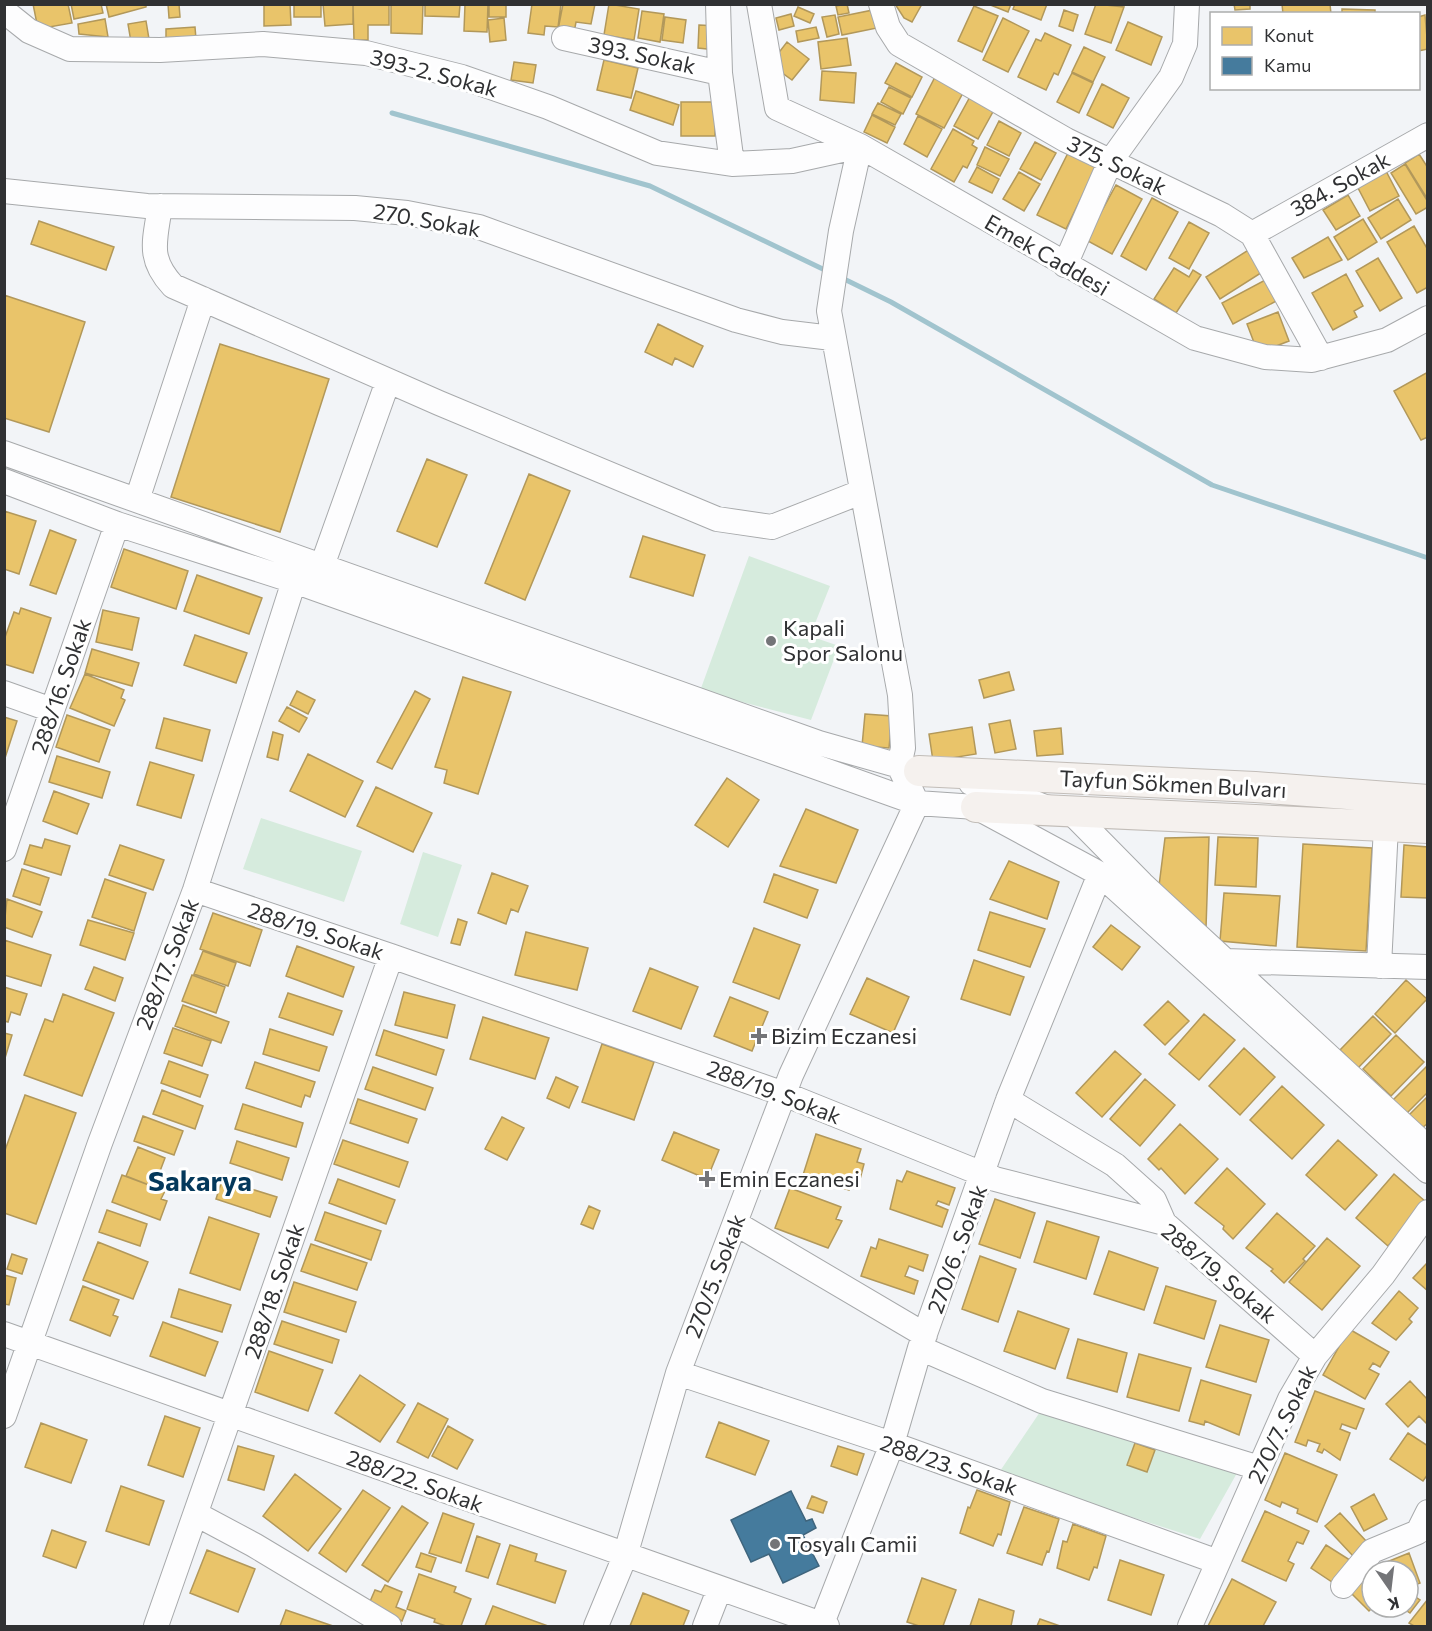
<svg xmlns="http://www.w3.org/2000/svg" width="1432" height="1631" font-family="Commissioner,sans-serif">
  <rect width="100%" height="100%" fill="#f2f4f7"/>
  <path fill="#d6ebdd" d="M749,556L830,586L810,636L839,646L811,720L700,691Z
    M261,818L362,851L344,902L243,869Z
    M423,852L462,865L438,937L400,924Z
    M1042,1409L1237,1473L1200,1539L998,1474Z"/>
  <path fill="#e9c46a" stroke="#b2985a" stroke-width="1.5" d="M33,4H68L72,23L38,29Z
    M71,4H101L103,13L74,19Z
    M106,4H146V7L109,17Z
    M168,4H179L180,17L169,18Z
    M264,4H290L291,25L264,26Z
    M294,4H321V17H294Z
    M323,4L353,5V24L325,26Z
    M389,4V25H368V40H354L353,5Z
    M391,4H423L422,34L391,33Z
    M425,4H460L459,17L425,16Z
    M465,4H488L487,32L464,31Z
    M489,4H506V17H489Z
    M532,4H561L558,27L545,26L544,35L528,33Z
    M563,4H595L591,24L576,22L573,38L557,35Z
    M609,4L639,9L634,40L604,35Z
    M847,4L849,13L838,15L836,6Z
    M895,4H922L912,22L904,18Z
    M988,4H1011L1008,12Z
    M1015,4H1047L1041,20L1013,9Z
    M1096,4L1124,7L1111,43L1085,34Z
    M1234,4H1250V9L1235,10Z
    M1282,4H1330L1331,14H1283Z
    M974,6L998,16L982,52L958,41Z
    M798,7L814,14L810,23L794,16Z
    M1342,9L1375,10V14H1342Z
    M873,10L877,28L842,35L838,17Z
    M1064,10L1078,15L1073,31L1059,26Z
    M642,11L664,14L660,42L638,38Z
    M791,14L794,26L779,30L776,18Z
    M835,15L839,34L827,37L822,17Z
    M1425,15L1428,49L1418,51V17Z
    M665,17L686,20L683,43L662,40Z
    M504,18L506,40L490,42L488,20Z
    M1003,18L1029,31L1008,72L983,60Z
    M105,19L108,37L79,34L78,24Z
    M146,21L149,39L131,42L128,24Z
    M1128,22L1162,37L1151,65L1116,50Z
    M699,25L717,26L716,50L698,48Z
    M195,27L196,39L166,40V29Z
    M816,27L819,38L798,42L796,31Z
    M1045,33L1071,45L1058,75L1054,73L1046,90L1018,77L1036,39L1041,41Z
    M847,38L851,65L821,69L818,42Z
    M787,42L809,59L792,80L770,64Z
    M1084,47L1105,57L1093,82L1072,72Z
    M604,60L638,68L631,98L597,90Z
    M514,62L536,65L533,83L511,80Z
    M896,63L922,77L912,97L885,83Z
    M822,71L856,73L854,103L820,100Z
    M1072,73L1093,83L1079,113L1057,102Z
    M935,77L964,91L944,128L916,114Z
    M1102,84L1129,98L1113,128L1087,115Z
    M889,87L911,98L903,114L881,102Z
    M636,91L679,105L673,125L630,110Z
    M971,95L995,108L978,139L954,126Z
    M681,102H715V136H681Z
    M878,103L901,114L895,125L872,114Z
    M872,115L895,127L887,143L864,132Z
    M918,116L942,129L927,157L904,144Z
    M999,121L1021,133L1009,156L987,145Z
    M953,129L974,141L972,145L977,148L967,168L963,166L954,182L931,169Z
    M1035,142L1056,153L1041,180L1020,169Z
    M985,147L1009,159L1000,176L977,165Z
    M1069,151L1097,165L1066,229L1037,215Z
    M1419,154L1428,168V200L1405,163Z
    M1405,164L1428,202V207L1416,214L1391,173Z
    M977,167L999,179L992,193L969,182Z
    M1386,171L1399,196L1370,211L1357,186Z
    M1019,172L1040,184L1024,211L1003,199Z
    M1116,185L1142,199L1112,254L1086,240Z
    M1348,195L1360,216L1336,230L1323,210Z
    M1152,198L1178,212L1146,270L1121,256Z
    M1398,199L1411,220L1381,239L1368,218Z
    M1363,219L1377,242L1348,260L1334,237Z
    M39,221L114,247L106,270L31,244Z
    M1189,222L1209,233L1189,269L1169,258Z
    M1414,226L1428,250V287L1417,293L1387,242Z
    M1328,237L1342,260L1304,278L1292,258Z
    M1250,249L1264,271L1220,299L1206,277Z
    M1378,258L1402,298L1380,311L1356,271Z
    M1174,268L1189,277L1193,270L1201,275L1176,313L1154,299Z
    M1346,274L1363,306L1354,311L1357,317L1333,330L1312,293Z
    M1269,278L1280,299L1233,324L1222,303Z
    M4,295L85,322L49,432L4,418Z
    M1278,312L1289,341L1258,353L1247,324Z
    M658,324L703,346L693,367L675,358L672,365L645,352Z
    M220,344L329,379L280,532L171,497Z
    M1428,372V437L1421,440L1394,391Z
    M427,459L467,475L437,547L397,531Z
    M529,474L570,491L525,600L485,583Z
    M4,511L36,521L19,574L4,569Z
    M50,530L76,540L56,594L30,585Z
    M643,536L705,555L693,596L630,577Z
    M124,549L188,571L176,609L111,587Z
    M197,575L262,598L249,634L184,611Z
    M21,608L51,618L33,673L4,664V640L14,612L19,614Z
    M103,610L139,618L132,650L96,642Z
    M195,635L247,653L236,683L184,665Z
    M92,649L139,663L132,686L85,673Z
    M1009,672L1014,690L984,698L979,680Z
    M85,674L124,690L121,698L125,700L114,726L70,708Z
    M463,677L511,692L478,794L444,783L447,770L435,767Z
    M297,691L315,700L308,714L290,705Z
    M415,691L430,699L392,769L377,762Z
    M287,707L307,718L299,732L279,721Z
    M865,714L892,716L889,748L862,746Z
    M67,715L110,730L99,762L56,747Z
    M4,717L17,721L5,758H4Z
    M164,718L210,730L202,761L156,748Z
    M1010,720L1016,749L995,753L989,724Z
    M972,727L976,754L933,761L929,734Z
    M1061,728L1063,754L1037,756L1034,731Z
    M273,732L283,735L278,760L267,757Z
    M308,754L363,781L345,817L290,791Z
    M57,756L110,772L102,798L49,782Z
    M150,762L194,775L181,818L137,805Z
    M727,778L759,800L728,847L695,825Z
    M376,787L432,813L413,852L357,826Z
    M54,791L89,804L77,834L43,821Z
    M806,809L858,830L836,883L780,866Z
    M1209,837L1206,928L1159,886L1165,838Z
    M1218,837L1258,838L1256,887L1215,885Z
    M45,839L70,846L61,875L24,864L30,845L42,848Z
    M1303,844L1372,848L1366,951L1297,947Z
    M120,845L164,860L153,890L109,875Z
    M1404,845L1428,847V898L1401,897Z
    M1009,861L1059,882L1047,919L990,899Z
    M22,869L49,878L40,905L13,896Z
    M492,873L528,886L518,912L511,909L506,924L478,913Z
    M774,874L818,890L807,918L764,902Z
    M105,879L146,893L134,931L92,917Z
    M1224,893L1280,896L1276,946L1220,941Z
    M7,899L42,912L32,937L4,927Z
    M990,912L1045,929L1030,967L978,950Z
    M213,913L262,930L250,966L200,949Z
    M458,919L467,922L460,945L451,943Z
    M88,920L134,933L125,960L80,945Z
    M1111,925L1140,947L1122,970L1093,947Z
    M754,928L800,945L779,999L733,982Z
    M526,932L588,948L577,990L515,975Z
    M4,940L51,955L41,986L4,975Z
    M297,946L354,967L343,997L286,976Z
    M203,951L236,963L228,986L194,974Z
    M974,960L1024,977L1010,1015L961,999Z
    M94,967L123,978L115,1001L85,989Z
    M650,968L698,987L681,1029L633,1011Z
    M192,975L225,987L216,1013L182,1001Z
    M867,978L909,997L893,1033L850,1014Z
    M1406,980L1427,999L1395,1033L1375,1014Z
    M4,987L27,994L20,1015L11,1012L8,1022L4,1021Z
    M404,992L455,1005L447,1038L395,1025Z
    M288,993L342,1011L333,1035L279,1017Z
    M63,994L114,1013L82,1096L24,1075L45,1019L53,1022Z
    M730,997L768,1012L752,1051L714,1036Z
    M1168,1001L1189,1021L1165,1045L1144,1025Z
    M183,1005L229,1022L221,1043L175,1026Z
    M1204,1014L1235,1040L1199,1080L1169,1054Z
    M1373,1016L1391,1034L1358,1068L1340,1050Z
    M483,1017L549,1038L535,1079L470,1059Z
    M173,1028L211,1041L202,1066L164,1053Z
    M270,1029L327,1047L319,1071L263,1054Z
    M384,1030L444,1050L436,1075L376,1055Z
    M4,1033L12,1035L5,1058H4Z
    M1396,1035L1424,1062L1391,1096L1363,1069Z
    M602,1044L654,1062L634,1120L582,1102Z
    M1244,1048L1275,1077L1240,1115L1209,1086Z
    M1115,1051L1141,1074L1102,1117L1076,1093Z
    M169,1061L208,1075L200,1097L161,1083Z
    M255,1062L315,1082L310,1097L305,1095L301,1107L246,1088Z
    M1428,1065V1092L1406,1114L1392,1101Z
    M373,1067L433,1088L425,1110L365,1089Z
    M556,1077L578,1087L569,1108L547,1098Z
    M1145,1079L1175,1105L1140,1146L1110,1119Z
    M1282,1086L1324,1125L1292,1159L1250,1120Z
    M162,1090L203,1106L195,1129L153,1114Z
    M25,1095L76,1113L36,1224L4,1213V1153Z
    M1428,1096V1123L1422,1128L1409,1115Z
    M358,1099L417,1119L408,1143L350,1123Z
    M243,1104L303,1123L296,1147L235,1129Z
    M143,1116L183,1131L174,1155L134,1141Z
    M502,1117L524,1128L507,1160L485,1149Z
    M1180,1124L1218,1159L1185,1194L1161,1168L1159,1170L1148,1159Z
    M674,1132L719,1150L707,1179L662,1160Z
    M816,1134L861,1149L857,1162L864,1164L859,1183L852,1180L849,1190L803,1175Z
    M343,1140L408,1162L399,1187L334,1164Z
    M1338,1140L1377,1175L1345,1210L1306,1175Z
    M237,1141L289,1158L282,1180L230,1163Z
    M138,1147L165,1158L154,1187L126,1176Z
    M1227,1168L1265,1204L1233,1239L1223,1229L1224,1226L1195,1203Z
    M907,1171L955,1188L949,1205L938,1201L936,1205L948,1210L942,1227L890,1209L897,1180L902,1182Z
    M1394,1174L1426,1202L1388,1246L1356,1218Z
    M122,1175L165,1191L161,1199L167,1201L160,1220L112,1202Z
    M338,1179L395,1200L386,1224L329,1203Z
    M222,1180L277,1197L270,1217L216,1199Z
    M790,1188L841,1207L836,1219L842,1221L828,1248L775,1228Z
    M995,1199L1035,1213L1020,1258L979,1244Z
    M589,1206L600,1211L593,1229L581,1224Z
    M107,1210L147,1224L140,1246L99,1232Z
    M325,1212L381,1231L371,1260L315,1240Z
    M1277,1213L1315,1246L1303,1259L1305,1261L1284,1283L1271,1271L1273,1269L1246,1248Z
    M209,1217L259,1234L240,1290L190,1273Z
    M1047,1221L1099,1237L1086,1279L1034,1262Z
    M1327,1238L1360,1266L1322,1310L1289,1282Z
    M879,1239L928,1255L923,1271L909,1266L905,1276L918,1281L914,1294L861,1276L871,1247L876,1249Z
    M98,1242L148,1262L133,1299L83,1280Z
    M311,1244L367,1263L357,1290L301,1271Z
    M1109,1251L1158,1268L1144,1310L1094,1294Z
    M12,1254L27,1259L22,1274L7,1269Z
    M980,1256L1016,1269L998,1322L962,1309Z
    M1428,1262V1291L1413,1278Z
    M4,1275L16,1278L9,1305L4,1304Z
    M294,1282L356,1302L346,1332L284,1312Z
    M83,1286L119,1300L113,1315L118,1317L110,1336L70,1320Z
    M1166,1286L1216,1301L1204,1339L1154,1323Z
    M179,1289L231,1305L222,1332L171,1317Z
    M1399,1291L1418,1308L1409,1319L1412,1322L1396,1340L1372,1323Z
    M1018,1311L1069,1329L1055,1369L1004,1351Z
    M282,1321L339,1340L332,1363L274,1344Z
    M163,1322L218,1342L205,1376L150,1356Z
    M1220,1325L1269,1340L1256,1382L1206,1367Z
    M1349,1329L1389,1352L1380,1367L1373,1363L1369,1369L1379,1374L1365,1399L1323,1375Z
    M1078,1339L1127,1353L1117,1392L1067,1378Z
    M269,1351L323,1370L308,1411L255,1392Z
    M1139,1354L1191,1368L1179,1411L1127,1397Z
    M360,1375L405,1405L380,1442L335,1413Z
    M1201,1380L1251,1395L1239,1435L1205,1421L1204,1425L1189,1421Z
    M1410,1381L1428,1400V1425L1419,1416L1408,1427L1386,1404Z
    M1315,1391L1364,1409L1356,1429L1342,1424L1340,1429L1350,1433L1340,1460L1324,1449L1322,1453L1317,1451L1320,1444L1308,1440L1306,1446L1295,1442Z
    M418,1403L448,1419L428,1458L397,1442Z
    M165,1416L200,1428L183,1477L148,1465Z
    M719,1422L769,1441L755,1475L706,1457Z
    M41,1423L87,1440L71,1483L25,1467Z
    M448,1426L473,1440L457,1469L432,1456Z
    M1408,1433L1428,1446V1474L1423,1481L1390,1459Z
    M1135,1443L1155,1450L1147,1472L1127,1465Z
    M238,1446L274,1456L264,1490L228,1480Z
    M838,1446L864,1454L857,1475L831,1466Z
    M1285,1453L1337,1475L1317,1522L1297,1513L1298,1509L1282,1502L1280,1507L1265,1500Z
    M295,1474L341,1509L308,1551L263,1516Z
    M121,1486L164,1501L149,1545L106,1531Z
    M363,1490L390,1508L346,1572L319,1553Z
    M977,1490L1010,1502L1001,1535L998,1534L993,1546L960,1533L968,1507L970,1508Z
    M1374,1494L1387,1519L1364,1531L1351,1507Z
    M812,1496L827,1502L823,1513L807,1508Z
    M402,1506L428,1523L388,1582L362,1565Z
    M1024,1507L1059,1519L1049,1552L1047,1551L1042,1565L1007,1553Z
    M1265,1511L1309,1531L1303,1544L1297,1542L1288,1561L1294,1564L1286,1581L1242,1561Z
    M443,1513L474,1524L461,1563L429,1553Z
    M1340,1513L1367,1542L1353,1556L1325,1526Z
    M1073,1524L1106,1536L1097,1568L1094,1567L1089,1580L1057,1568L1063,1541L1067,1542Z
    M52,1530L86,1542L76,1568L43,1556Z
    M477,1536L500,1544L488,1578L466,1571Z
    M510,1545L537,1554L535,1561L566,1571L555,1603L497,1584Z
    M1326,1545L1353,1562L1338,1586L1311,1568Z
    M207,1550L255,1569L238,1612L190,1593Z
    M421,1553L436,1558L431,1572L416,1567Z
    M1409,1553L1420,1583L1409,1587L1408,1571H1372V1583L1367,1570Z
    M1120,1560L1164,1575L1151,1615L1108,1600Z
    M419,1574L456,1587L454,1592L471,1599L461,1626H446L434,1622L435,1619L407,1609Z
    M922,1578L956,1590L943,1626H919L907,1622Z
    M1232,1579L1276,1602L1263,1626H1208Z
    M1358,1579L1372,1593L1373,1607L1369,1611L1347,1589Z
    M385,1585L402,1592L396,1607L406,1611L402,1621L368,1606L375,1590L381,1592Z
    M1408,1592L1420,1600L1410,1613L1401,1607H1408Z
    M643,1593L689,1611L683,1626H630Z
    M979,1599L1014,1611L1011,1626H970Z
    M1428,1599V1626H1414L1409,1623Z
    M493,1606L548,1626H485Z
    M286,1610L333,1626H280Z
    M1040,1619L1060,1626H1037Z"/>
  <path fill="#457b9d" stroke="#3f657d" stroke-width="1.5" d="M791,1491L806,1521L812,1519L816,1528L803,1535L819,1566L783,1583L769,1554L751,1562L731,1520Z"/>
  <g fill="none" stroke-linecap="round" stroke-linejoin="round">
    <path stroke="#a1c4ce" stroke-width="5" d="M392,113L650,186L829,272
      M840,277L891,302L1212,485L1428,558"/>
    <g stroke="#a7a9ab" stroke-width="26">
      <path id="minor" d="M718,4L720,73L732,164
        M759,4L777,108L860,146L1195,338L1265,357L1312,360L1387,340L1428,318
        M881,4L888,27L899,44L1066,140L1222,215L1252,234L1321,358
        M4,11L29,31L70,49L160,50L263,44L366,53L462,77L548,107L657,153L732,164L792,161L860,146L841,231L829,311L900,695L903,748L899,766L917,803L791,1075L678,1373L625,1556L596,1626
        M564,38L720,73
        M4,191L147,206L355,208L407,213L479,227L736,320L782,332L832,338
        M160,206C155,241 147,258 173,286L439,403L717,519L772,527L861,492
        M1252,234L1428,135
        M1065,265L1110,162L1171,77L1185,44L1187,4
        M4,453L819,743L914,770
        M4,481L117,524L294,581L917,803L976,807L1100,874L1428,1171
        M137,500L203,299
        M322,566L388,381
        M4,693L52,710
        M971,783L1003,790L1045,807L1072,813L1142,884L1428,1148
        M4,849L117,524
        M195,890L391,956L784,1094L995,1179L1164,1223L1315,1356
        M1225,961L1428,967
        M1379,966L1386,826
        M1008,1100L1115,1165L1154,1200L1164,1223
        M735,1223L925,1335
        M4,1334L827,1626
        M920,1348L1042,1401L1259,1468
        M678,1373L892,1444L1218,1562
        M4,1416L100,1143L195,890L294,581
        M196,1514L254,1545L389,1626
        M1343,1586L1372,1551L1418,1532L1428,1512
        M156,1626L391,956
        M705,1626L719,1590
        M821,1626L892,1444L920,1348L1008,1100L1100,874
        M1190,1626L1290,1399L1315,1356L1383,1275L1428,1212"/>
    </g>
    <g stroke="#c2bdb8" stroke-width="32">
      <path id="major" d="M919,771L1255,787L1428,800
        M976,807L1428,828"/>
    </g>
    <use href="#minor" stroke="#fdfdfe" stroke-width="24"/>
    <use href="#major" stroke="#f5f1ee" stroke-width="30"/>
  </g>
  <g fill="#747578" stroke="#fff" stroke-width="2">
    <circle cx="771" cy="641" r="6"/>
    <path d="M756 1027h6v6h6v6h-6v6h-6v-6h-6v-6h6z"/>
    <path d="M704 1170h6v6h6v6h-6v6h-6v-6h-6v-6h6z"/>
    <circle cx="775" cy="1544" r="6"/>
  </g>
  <g text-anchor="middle" stroke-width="6" stroke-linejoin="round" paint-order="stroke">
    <g font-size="22" fill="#303133" stroke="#fff">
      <text transform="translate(642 55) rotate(12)" y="8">393. Sokak</text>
      <text transform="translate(434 73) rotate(15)" y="8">393-2. Sokak</text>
      <text transform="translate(1117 165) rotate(26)" y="8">375. Sokak</text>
      <text transform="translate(1340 184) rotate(-29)" y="8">384. Sokak</text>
      <text transform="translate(427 220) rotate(10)" y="8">270. Sokak</text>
      <text transform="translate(1047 255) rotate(30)" y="8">Emek Caddesi</text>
      <text transform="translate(61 686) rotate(-71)" y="8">288/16. Sokak</text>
      <text transform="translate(1173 784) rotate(3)" y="8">Tayfun Sökmen Bulvarı</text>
      <text transform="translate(316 931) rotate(18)" y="8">288/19. Sokak</text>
      <text transform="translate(167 964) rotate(-69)" y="8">288/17. Sokak</text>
      <text transform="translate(774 1092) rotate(21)" y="8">288/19. Sokak</text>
      <text transform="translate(957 1249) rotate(-70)" y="8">270/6 . Sokak</text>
      <text transform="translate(1219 1273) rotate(40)" y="8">288/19. Sokak</text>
      <text transform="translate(715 1276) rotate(-69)" y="8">270/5. Sokak</text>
      <text transform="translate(274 1291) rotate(-71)" y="8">288/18. Sokak</text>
      <text transform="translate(1282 1424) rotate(-64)" y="8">270/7. Sokak</text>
      <text transform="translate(949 1465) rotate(19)" y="8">288/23. Sokak</text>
      <text transform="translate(415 1481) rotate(20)" y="8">288/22. Sokak</text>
    </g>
    <g font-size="22" fill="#303133" stroke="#fff" text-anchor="start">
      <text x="783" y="636">Kapali<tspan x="783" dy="25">Spor Salonu</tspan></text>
      <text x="771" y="1044">Bizim Eczanesi</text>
      <text x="719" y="1187">Emin Eczanesi</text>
      <text x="787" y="1552">Tosyalı Camii</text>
    </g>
    <g font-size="28" font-weight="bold" fill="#04385b" stroke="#fff">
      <text x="200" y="1191">Sakarya</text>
    </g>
  </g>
  <rect width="1432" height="1631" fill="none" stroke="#303133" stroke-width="12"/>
  <rect x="1210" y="12" width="210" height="78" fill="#ffffff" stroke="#acadad" stroke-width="1.5"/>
  <rect x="1222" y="27" width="30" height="18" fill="#e9c46a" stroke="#acadad" stroke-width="1.5"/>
  <text x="1264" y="42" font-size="18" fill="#303133">Konut</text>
  <rect x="1222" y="57" width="30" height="18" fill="#457b9d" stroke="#acadad" stroke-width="1.5"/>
  <text x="1264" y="72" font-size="18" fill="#303133">Kamu</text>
  <g transform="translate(1390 1589) rotate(166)"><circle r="28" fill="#ffffff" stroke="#acadad" stroke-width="1.5"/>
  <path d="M0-4.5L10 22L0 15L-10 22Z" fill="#747578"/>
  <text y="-9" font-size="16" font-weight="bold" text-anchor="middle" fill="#303133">K</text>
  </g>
</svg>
